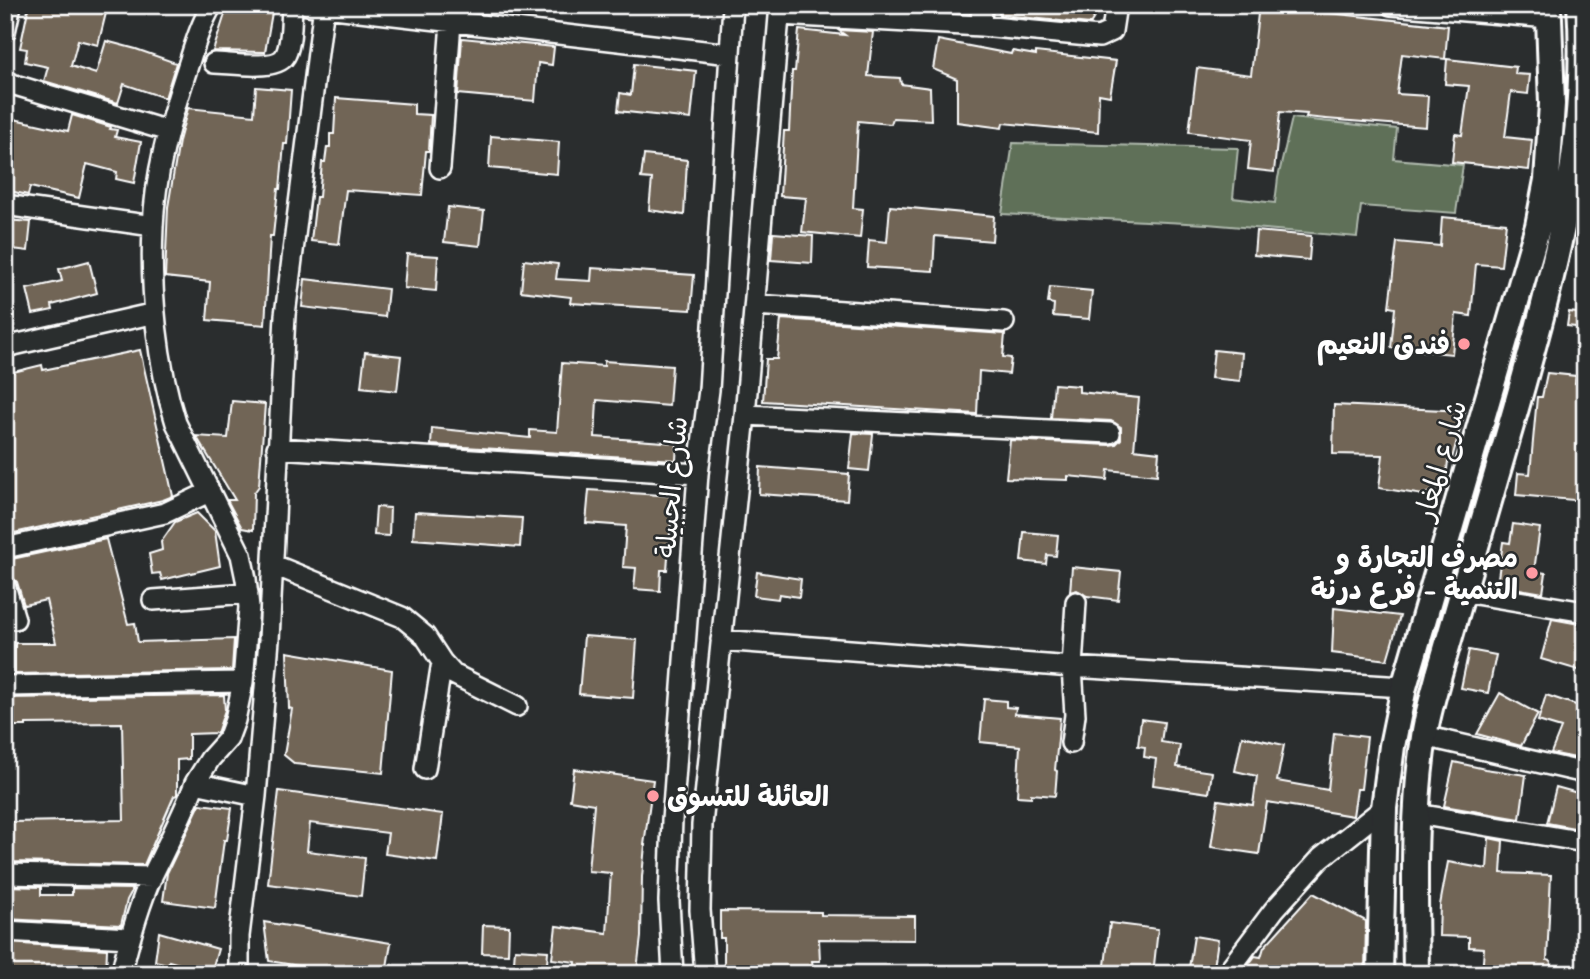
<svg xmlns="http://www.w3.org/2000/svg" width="1590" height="979" font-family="Mynerve,'Playpen Sans Arabic',sans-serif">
  <rect width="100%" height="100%" fill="#2a2d2e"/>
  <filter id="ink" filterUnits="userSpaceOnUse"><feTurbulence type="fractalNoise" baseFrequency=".0143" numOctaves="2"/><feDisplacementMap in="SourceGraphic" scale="14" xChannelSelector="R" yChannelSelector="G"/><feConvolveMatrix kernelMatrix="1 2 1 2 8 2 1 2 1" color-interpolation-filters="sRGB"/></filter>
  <g filter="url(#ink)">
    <path fill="#5e7059" stroke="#aeb8ac" stroke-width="2" d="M1292,118L1397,129L1394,159L1463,165L1456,213L1361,206L1357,237L1207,224L1002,214L1013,143L1238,148L1233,198L1275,203L1278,178Z"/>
    <path fill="#716557" stroke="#fff" stroke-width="2" d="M29,5H108L98,45L78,40L71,66L96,74L106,41L136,49L176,63L165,98L124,84L118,103L44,81L48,67L25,62L27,49L20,48Z
      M228,5L273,7L265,52L213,51Z
      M826,5H913L912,10Z
      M994,5H1102L1090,24L1000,15Z
      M1259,5H1305L1312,6V11L1448,26L1445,59L1402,54L1397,94L1428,96L1426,127L1326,119L1306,117L1307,114L1280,112L1274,172L1248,169L1251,140L1189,132L1197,68L1251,75Z
      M799,30L845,35L838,30L873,32L868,76L900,78L901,84L930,88L931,120L893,118L891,124L858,121L853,208L863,209L860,238L802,232L806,198L780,196L784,131H789L792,71H795Z
      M462,38L554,47L552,65L538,63L535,101L458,94Z
      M938,40L1011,54L1012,51L1036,55V52L1116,61L1110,96L1099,94L1098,132L1003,123L1002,128L957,122V79L933,69Z
      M1447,59L1516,67L1515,74L1530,75L1528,94L1511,92L1505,137L1532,140L1529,170L1452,162L1455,134L1462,135L1469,86L1445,84Z
      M634,64L696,71L691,119L618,111L620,93L631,95Z
      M256,87L291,90L287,144H284L280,189H278L273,236H270L265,325L207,320L210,282L165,277L168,207L179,141L188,108L254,115Z
      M336,98L414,104V114L431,115L429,151H426L422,195L346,190L339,244L311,241L316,197H319L322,162H325L327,147H330V134H334Z
      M72,115L111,127L110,129L117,130L115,137L141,142L134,183L116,179L117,172L87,164L79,198L30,187L28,195L5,190V117L68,131Z
      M491,136L559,142L557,174L489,168Z
      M644,155L687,160L684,215L649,210L652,179L641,178Z
      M890,206L994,216L992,241L935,236L933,271L867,267L869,240L887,242Z
      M448,207L484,211L480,246L444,242Z
      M1442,217L1506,223L1501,266L1476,264L1471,316L1456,314L1452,354L1391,348L1395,308L1389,307L1397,242L1440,246Z
      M5,220L31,222L28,251L5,248Z
      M1256,231L1311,236L1309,260L1254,255Z
      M773,233L813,236L812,263L771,260Z
      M407,254L438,256L436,291L404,288Z
      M524,260L558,264L556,279L591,281L592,268L694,275L691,310L570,303L571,297L521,291Z
      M89,261L97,293L52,305L53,310L33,314L27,289L62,281L59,269Z
      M305,279L388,289L385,317L302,307Z
      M1050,287L1092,291L1089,319L1053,316L1054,304L1048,303Z
      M1569,312L1585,314V328L1567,326Z
      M781,319L1005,334L1003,357L1011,358L1009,374L979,371L977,414L763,401L766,359H777Z
      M140,350L173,496L163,500L5,535V374L42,365L43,370Z
      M1214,350L1242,353L1240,381L1211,378Z
      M365,352L401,356L397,391L361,387Z
      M604,361L672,366L669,406L597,400L595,437L677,443L676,460L431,445L432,428L530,438V430L557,432L562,363L604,366Z
      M1547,373L1576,376L1575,383L1584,384L1583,400L1585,401V501L1516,495L1518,473L1530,474L1537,397H1542Z
      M1054,384L1079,386V392L1139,398L1134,449L1159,452L1157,475L1108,470L1107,480L1068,476V480L1006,478L1010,440L1109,445L1116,444L1121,439V427L1111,421L1051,418Z
      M232,401L265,404L259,486L254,493L253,530L242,528L227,500H235L196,436L228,438Z
      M1334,405L1465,411L1451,462L1448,461L1445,486L1423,495L1379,488L1383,455L1333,454Z
      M853,433L873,434L869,471L849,469Z
      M760,467L849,474L847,500L759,494Z
      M589,490L673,496L667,570H661L660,591L634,589L636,568L623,567L626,526L586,523Z
      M376,507L390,508L389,536L374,535Z
      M415,512L522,518L520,547L413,539Z
      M197,513L215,531L220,566L162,580L160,573L152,574L149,554L162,550L161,542L175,522Z
      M1513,524L1540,528L1534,571L1546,573L1543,593L1497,585L1503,542L1510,543Z
      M1024,532L1058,535L1056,556L1047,555L1046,564L1021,561Z
      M106,539L128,624L135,623L138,642L234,639L232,670L15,674V643H56L46,600L24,605L17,582L10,575L7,560Z
      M1072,567L1121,572L1118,600L1087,596L1077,590L1070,592Z
      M757,572L801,579L799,597L779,594L778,599L754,596Z
      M1334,608L1400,616L1387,660L1332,653Z
      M1552,619L1585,625V672L1541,659Z
      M584,636L637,640L633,698L579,694Z
      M1469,650L1496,655L1488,693L1461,688Z
      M287,652L392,670L383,773L295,764L284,755L292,709L289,708Z
      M1500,693L1538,714L1521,746L1477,734Z
      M224,695L225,710L217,733L189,734V759L177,760V795L174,796L144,865L11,862V822L124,820L122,723L26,724V726H5V698Z
      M1546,695L1585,708V760L1551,753L1561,728L1538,721Z
      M984,699L1006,701V707L1016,708L1015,714L1060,718L1055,770L1057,771L1055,796L1031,794V797L1017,796L1020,746L980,742Z
      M1141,719L1164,722L1161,742L1180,745L1177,767L1212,772L1209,793L1153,785L1156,759L1144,757L1145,747L1138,746Z
      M1334,733L1367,737L1361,789H1357L1353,816L1267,802L1259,854L1211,847L1218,800L1253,805L1257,776L1235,771L1242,736L1284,745L1277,781L1328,790Z
      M1454,762L1485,769L1526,775L1520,819L1444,806Z
      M574,769L653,780L644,845H645L642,877L641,937L637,970L634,969V974H575L576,962L552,959L556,926L607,933L611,873L588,871L594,804L570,800Z
      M1556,787L1585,795V830L1547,823Z
      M279,791L443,814L437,861L385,854L388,833L310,823L307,851L365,858L361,896L268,884Z
      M200,804L232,808L227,840H224L215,908L163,901L167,873Z
      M1489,838L1503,841L1501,873L1551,875L1547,960L1551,961L1550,974H1482L1484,948L1469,947V937L1439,936L1440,905L1448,862L1487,869Z
      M5,886L41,887V895H72V888L133,889L127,900L121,925L5,919Z
      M1313,893L1366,921L1365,974H1242L1255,956L1261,957L1264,947Z
      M720,911L821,912V915L915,916V940L819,939L820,961H812L814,974H729L728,965H724V938H720Z
      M264,922L391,943L387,967L376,966L375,974H347L269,961Z
      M1110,923L1158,929L1153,974H1104Z
      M483,925L509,926L508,954L482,953Z
      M159,932L218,949L211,973L169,961L168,964L155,961Z
      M1194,936L1218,940L1213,974H1188Z
      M5,943L107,949L106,974H5Z
      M515,949L548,951L547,964L514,962Z"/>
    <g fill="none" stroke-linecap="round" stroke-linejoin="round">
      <g stroke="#fff" stroke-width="24">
        <path id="minor" d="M308,5L730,54
          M1391,5L1549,18
          M780,15L981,26L1099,37L1112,31L1116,5
          M981,26L982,5
          M5,32L11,5
          M214,63C231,63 279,72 286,54C292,41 291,20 292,5
          M5,82L168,131
          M440,168L451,22
          M5,205L153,226
          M755,305L1004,322
          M5,347L155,313
          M745,415L1110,433
          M277,448L698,474
          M5,548L165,513L209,492
          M274,565L402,617L425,636L442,662L453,674L517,706
          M5,586L15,619
          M1463,592L1585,612
          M153,600L248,593
          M721,640L1072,667L1404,687
          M5,686L243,682
          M1424,736L1585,773
          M1071,743L1075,715L1072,667L1076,602
          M425,769L442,662
          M195,783L210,759L228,739L235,720L243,682L249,607L246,579L241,555L176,423C157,364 150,289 153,227C155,175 169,124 185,75C193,51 199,27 212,5
          M1417,814L1585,842
          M5,874L152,877
          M5,931L129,938
          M121,974C129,941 138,907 152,876C167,845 183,815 195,783L256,796
          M239,974V936L256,796L269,640L285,315L324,5
          M673,974L669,901L672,820L698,474L709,390L733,5
          M705,974L700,910L702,825L745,415L780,5
          M1226,974L1274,910L1321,858L1384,808"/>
      </g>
      <g stroke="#fff" stroke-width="30">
        <path id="major" d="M1380,974L1384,808L1392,746L1404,687L1538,226L1547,180L1552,104L1549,18L1547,5
          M1416,974C1415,895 1412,814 1424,737C1427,715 1434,694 1439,674C1465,585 1491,496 1516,408C1553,276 1590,144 1580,5"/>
      </g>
      <use href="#minor" stroke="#2a2d2e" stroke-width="19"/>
      <use href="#major" stroke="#2a2d2e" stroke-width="24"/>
    </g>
  </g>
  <g fill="#ff9aa2" stroke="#2a2d2e" stroke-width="2.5">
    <circle cx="1464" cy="344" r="7"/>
    <circle cx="1532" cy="573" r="7"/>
    <circle cx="653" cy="796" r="7"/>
  </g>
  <g text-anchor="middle" stroke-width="5" stroke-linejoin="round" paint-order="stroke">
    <g font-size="28" font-weight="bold" fill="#fff" stroke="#2a2d2e" text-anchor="end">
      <text x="1450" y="354">فندق النعيم</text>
      <text x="1518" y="567">مصرف التجارة و<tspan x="1518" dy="32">التنمية - فرع درنة</tspan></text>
      <text x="667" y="806" text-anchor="start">العائلة للتسوق</text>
    </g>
    <g font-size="28" fill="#fff" stroke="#2a2d2e">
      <text transform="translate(1440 460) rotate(-74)" y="10">شارع المغار</text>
      <text transform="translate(671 487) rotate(-85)" y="10">شارع الجبيلة</text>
    </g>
  </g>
  <rect width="1590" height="979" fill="none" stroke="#2a2d2e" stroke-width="28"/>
  <rect x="14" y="14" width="1562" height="951" fill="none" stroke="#fff" stroke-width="2.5" filter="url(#ink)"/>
</svg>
